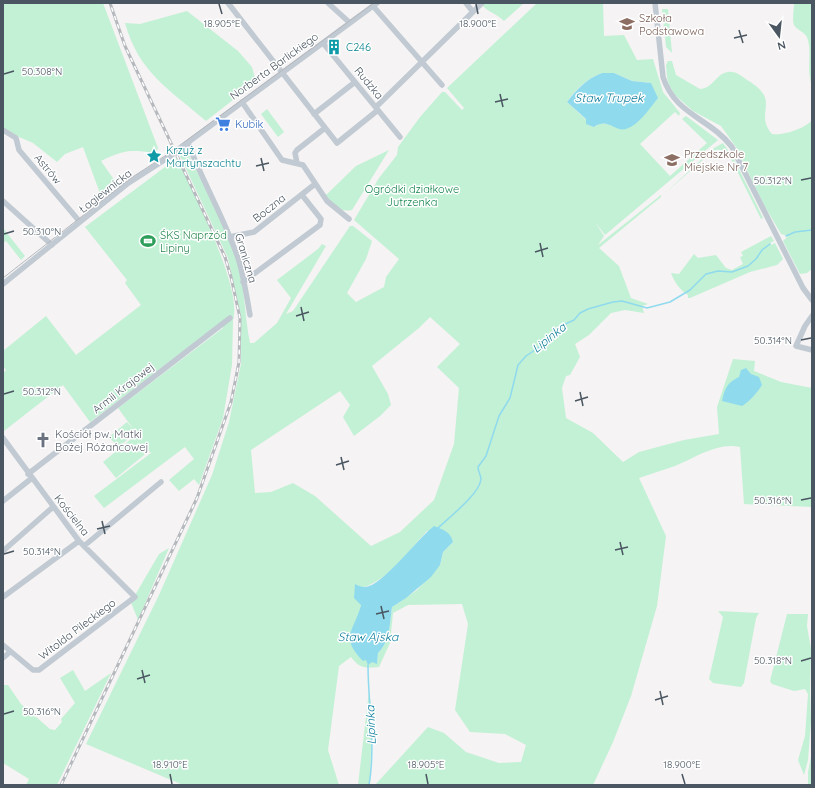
<svg xmlns="http://www.w3.org/2000/svg" width="815" height="788" font-family="Quicksand,sans-serif">
  <rect width="100%" height="100%" fill="#f5f3f3"/>
  <path fill="#c3f1d5" fill-rule="evenodd" d="M3,3H103L158,148L156,153C129,150 126,149 101,161L117,184L101,196L83,147L65,154L57,162L33,143L3,130Z
    M485,3H524L504,21C496,13 489,13 482,5Z
    M537,3H603L604,36L624,35L637,60L653,59L663,92L680,113L679,116L675,112L640,144L670,176L707,143L682,119L686,116L718,140L605,235L595,222L604,236L598,245L661,195V197L599,248L619,266L631,298L648,304L642,306L644,313L625,310L611,313L589,335L575,344L580,357L570,375L566,376L562,388L566,418L593,433L623,462L639,452L684,440L719,434L717,407L733,359L755,361L754,371L781,382L812,388V507L744,504L740,447C717,442 695,458 675,466C663,470 651,474 639,478L666,536L657,606L631,696L613,742L593,785H375L428,727L444,733L466,752L499,763L521,762L526,745L505,734L470,732L455,710L468,624L462,604L408,605L393,613L390,643L379,667C365,668 360,669 351,657L339,666L328,750L339,785H183L86,744L159,595L212,475L229,422L241,364V316L228,258L180,156L187,151C204,188 228,229 239,268C245,293 245,318 250,343H254L277,323L291,298L277,280L318,249L322,244L326,246L286,314L293,311L350,226H353L372,241L366,259L347,293L356,302L384,287L386,277L399,259L354,220L379,178L397,155L398,147L420,117L442,92H445L462,110L464,108L447,88ZM602,73H614L632,81L651,83L620,129L609,124L600,123L594,127L567,102C576,89 586,79 602,73ZM430,317L460,344L437,367L459,388L454,444L434,500L400,532L371,546L315,496L293,483L271,492L255,493L251,450L340,391L350,405L343,417L354,436L380,416L391,405L388,394L372,366L419,328ZM427,531L453,542L443,552L440,565L417,590L392,607C390,622 390,642 378,653L377,663L366,659L360,610L364,587C388,580 410,550 427,531Z
    M794,3H812V86C806,68 812,56 808,40C806,31 797,31 794,25C792,19 794,9 794,3Z
    M662,9H668L672,53L666,47Z
    M187,11L238,51L252,67L256,82L206,121C169,89 139,73 125,23L140,24Z
    M668,61H672L676,75L700,89C714,88 715,74 728,72C736,71 741,76 747,80C783,101 753,112 772,134C783,136 806,128 812,120V269L807,273L800,274L783,241L788,236L781,234L764,205L736,147L721,126L693,111L675,95L669,85L667,77L666,65Z
    M267,109L284,132L278,137L261,114Z
    M723,143L734,159L763,218L761,219L730,157C725,151 721,148 713,151L664,194L714,148Z
    M389,150L352,210C339,213 334,204 325,196L356,166Z
    M177,158C192,191 243,288 233,320L232,365L223,418L199,485L194,479L179,491L169,480L194,459L185,447L104,508L94,496L151,453L149,451L116,478L103,462L136,435L143,442L136,433L118,447L109,437L127,422L134,430L118,408L223,328L220,323L90,422L63,385L4,431L3,373L6,370L3,366V351L46,316L76,355L141,305L125,283L127,280L85,227Z
    M3,228L25,256L21,260L6,241L3,243Z
    M771,236L774,241L770,243L771,245L775,243L783,259L777,265L750,272L690,298H688V295C679,289 675,283 671,273L679,274L694,254L698,258L716,255L726,268L732,270L743,264L740,257L743,256L741,252Z
    M169,548L138,620L130,600L134,597L159,554Z
    M718,611L759,613L756,618L744,683L741,687L713,683L709,679L723,617Z
    M787,614H808L807,626L811,649L810,691L811,721L808,760L804,775L798,760L805,736L808,694L805,689L794,691L772,684L770,681Z
    M73,670L85,691L111,673L57,785H26L29,779L3,763V685H8L21,704L50,729L55,730L62,722L61,719L75,703L60,678Z
    M369,691L372,713L370,785H358Z
    M812,752V785H808V772Z"/>
  <path fill="#90daee" d="M602,73H614L632,81L651,83L658,98C650,108 639,125 626,129C614,132 608,117 594,127L586,124V119L567,102C577,89 586,79 602,73Z
    M746,368L751,374L759,377L762,385C757,393 750,401 742,406L722,401C725,388 727,383 739,377L741,370Z
    M434,526C444,530 450,531 453,542L443,552L440,565L431,577L406,598L392,607C390,622 390,642 378,653L377,664L372,662L368,665L366,660L363,661C339,636 354,632 361,605L354,598L355,584C357,585 361,587 364,587C381,588 418,538 434,526Z"/>
  <g fill="none" stroke-linecap="round" stroke-linejoin="round">
    <path stroke="#90daee" stroke-width="1.5" d="M786,236L795,232L812,230
      M438,528C448,518 480,494 481,479C481,475 478,472 478,467L486,456L499,416L510,398L518,365L526,356L548,341L559,327L574,320L580,313L588,309L613,302L622,301L647,308L670,302L690,290L706,274L718,271L732,272L748,266L756,259L762,250L770,244
      M368,665C368,705 376,745 369,785"/>
    <path stroke="#c1cad2" stroke-width="5.5" d="M228,3L337,143L378,110
      M328,3L350,23
      M466,3L473,12
      M655,3L663,77C675,115 710,118 732,147L803,288L812,300
      M373,6L442,85
      M323,43L400,137
      M242,102L282,160L303,165L327,201L349,219
      M376,107L482,3
      M314,114L355,82
      M3,130L16,138L19,150L80,222
      M188,143C203,183 226,221 239,261C244,279 247,298 250,315
      M183,146L377,3
      M297,163L295,153L297,150L325,128
      M3,201L52,245
      M229,237L254,232L315,184
      M243,282L320,225L321,219L302,195
      M3,284L127,184L169,157
      M812,316L805,326L796,346L812,350
      M3,438L79,541L135,597L39,670H33L3,645
      M28,474L230,318
      M3,501L32,478
      M84,546L161,482
      M3,551L53,507
      M3,597L79,541
      M3,658L10,652"/>
    <path stroke="#b5b8bd" stroke-width="1" d="M3,278L131,178L168,154L374,3"/>
    <g stroke="#b5b8bd" stroke-width="3">
      <path id="rail" d="M61,785L197,498L231,402L239,362L240,318L231,277L225,257L125,46L110,3"/>
    </g>
    <use href="#rail" stroke="#fff" stroke-width="1.5" stroke-dasharray="4.5" stroke-linecap="butt"/>
    <path stroke="#c1cad2" stroke-width="5.5" d="M169,157L183,146"/>
  </g>
  <path fill="none" stroke="#4a5661" stroke-width="1.5" d="M219,4L222,14M476,4L478,14M739,30L743,43M734,38L747,35M4,74L14,71M500,94L503,107M495,102L508,99M261,158L264,171M256,166L269,163M801,180L811,178M4,234L14,231M540,243L543,257M535,252L548,248M301,307L304,321M296,316L309,312M801,340L811,338M580,392L583,406M4,394L14,391M575,401L588,397M341,457L344,470M336,465L349,461M801,500L811,498M102,521L105,534M97,529L110,526M620,542L623,555M615,550L628,547M4,554L14,551M381,606L384,619M376,614L389,611M801,661L811,658M142,670L145,683M137,679L150,675M660,691L663,705M655,700L668,696M4,714L14,711M170,774L172,784M426,774L428,784M682,774L685,784"/>
  <defs>
    <g id="school-bare" transform="scale(1.2)"><path d="M0-5L7-2L0 1L-7-2ZM-4 1L0 2.5L4 1V4Q0 6-4 4Z" fill="#8d6e63" stroke="#fff" stroke-width="2.5" paint-order="stroke"/></g>
    <g id="building-bare" transform="scale(1.2)"><path d="M-4-6H4V6H1V3H-1V6H-4ZM-2.5-4.3h1.7v1.8h-1.7ZM.8-4.3h1.7v1.8H.8ZM-2.5-1h1.7V.8h-1.7ZM.8-1h1.7V.8H.8Z" fill="#0f9aa8" stroke="#fff" stroke-width="2.5" paint-order="stroke"/></g>
    <g id="supermarket-bare" transform="scale(1.2)"><path d="M-6-5.5h2.5l.6 2H6L4.5 2H-2.5L-4.4-4H-6ZM-1.5 3.2a1.3 1.3 0 1 0 .1 0ZM3 3.2a1.3 1.3 0 1 0 .1 0Z" fill="#3f7fe0" stroke="#fff" stroke-width="2.5" paint-order="stroke"/></g>
    <g id="sight-bare" transform="scale(1.2)"><path d="M0-6L1.8-2.2L6-1.7L2.9 1.2L3.7 5.4L0 3.3L-3.7 5.4L-2.9 1.2L-6-1.7L-1.8-2.2Z" fill="#0f9aa8" stroke="#fff" stroke-width="2.5" paint-order="stroke"/></g>
    <g id="stadium-bare" transform="scale(1.2)"><path d="M0-5a6.5 5 0 1 0 0 10a6.5 5 0 1 0 0-10ZM-3.5-1.8h7v3.6h-7Z" fill="#2e9e5b" stroke="#fff" stroke-width="2.5" paint-order="stroke"/></g>
    <g id="church-bare" transform="scale(1.2)"><path d="M-1.2-6h2.4v3.5h3.3v2.4h-3.3V6h-2.4V-.1h-3.3v-2.4h3.3Z" fill="#6b7280" stroke="#fff" stroke-width="2.5" paint-order="stroke"/></g>
  </defs>
  <g fill-rule="evenodd">
    <use href="#school-bare" x="627" y="24"/>
    <use href="#building-bare" x="334" y="47"/>
    <use href="#supermarket-bare" x="223" y="124"/>
    <use href="#sight-bare" x="154" y="156"/>
    <use href="#school-bare" x="672" y="160"/>
    <use href="#stadium-bare" x="148" y="241"/>
    <use href="#church-bare" x="43" y="440"/>
  </g>
  <g text-anchor="middle" stroke-width="3" stroke-linejoin="round" paint-order="stroke">
    <g font-size="11" fill="#785e54" stroke="#fff" text-anchor="start">
      <text x="639" y="22">Szkoła<tspan x="639" dy="13">Podstawowa</tspan></text>
      <text x="684" y="158">Przedszkole<tspan x="684" dy="13">Miejskie Nr 7</tspan></text>
    </g>
    <g font-size="11" fill="#0d838f" stroke="#fff" text-anchor="start">
      <text x="346" y="51">C246</text>
      <text x="166" y="154">Krzyż z<tspan x="166" dy="13">Martynszachtu</tspan></text>
    </g>
    <g font-size="11" fill="#4a5661" stroke="#fff">
      <text transform="translate(274 66) rotate(-36)" y="4">Norberta Barlickiego</text>
      <text transform="translate(369 83) rotate(50)" y="4">Rudzka</text>
      <text transform="translate(48 169) rotate(50)" y="4">Astrów</text>
      <text transform="translate(105 191) rotate(-38)" y="4">Łagiewnicka</text>
      <text transform="translate(269 208) rotate(-38)" y="4">Boczna</text>
      <text transform="translate(246 258) rotate(73)" y="4">Graniczna</text>
      <text transform="translate(123 388) rotate(-38)" y="4">Armii Krajowej</text>
      <text transform="translate(72 515) rotate(52)" y="4">Kościelna</text>
      <text transform="translate(77 629) rotate(-37)" y="4">Witolda Pileckiego</text>
    </g>
    <g font-size="11" fill="#366cbe" stroke="#fff" text-anchor="start">
      <text x="235" y="128">Kubik</text>
    </g>
    <g font-size="11" fill="#17864f" stroke="#fff">
      <text x="412" y="193">Ogródki działkowe<tspan x="412" dy="13">Jutrzenka</tspan></text>
    </g>
    <g font-size="11" fill="#27864d" stroke="#fff" text-anchor="start">
      <text x="160" y="239">ŚKS Naprzód<tspan x="160" dy="13">Lipiny</tspan></text>
    </g>
    <g font-size="11" fill="#5b616d" stroke="#fff" text-anchor="start">
      <text x="55" y="438">Kościół pw. Matki<tspan x="55" dy="13">Bożej Różańcowej</tspan></text>
    </g>
    <g font-size="12" font-style="italic" fill="#0c7c9b" stroke="#fff">
      <text x="609" y="102">Staw Trupek</text>
      <text transform="translate(549 338) rotate(-39)" y="4">Lipinka</text>
      <text x="368" y="641">Staw Ajska</text>
      <text transform="translate(371 725) rotate(-92)" y="4">Lipinka</text>
    </g>
  </g>
  <g font-size="10" text-anchor="middle" fill="#4a5661" stroke="#fff" stroke-width="3" stroke-linejoin="round" paint-order="stroke">
    <text x="222" y="27">18.905°E</text>
    <text x="478" y="27">18.900°E</text>
    <text x="42" y="75">50.308°N</text>
    <text x="773" y="184">50.312°N</text>
    <text x="42" y="235">50.310°N</text>
    <text x="773" y="344">50.314°N</text>
    <text x="42" y="395">50.312°N</text>
    <text x="773" y="504">50.316°N</text>
    <text x="42" y="555">50.314°N</text>
    <text x="773" y="664">50.318°N</text>
    <text x="42" y="715">50.316°N</text>
    <text x="170" y="768">18.910°E</text>
    <text x="426" y="768">18.905°E</text>
    <text x="682" y="768">18.900°E</text>
  </g>
  <rect width="815" height="788" fill="none" stroke="#4a5661" stroke-width="8"/>
  <g transform="translate(779 36) rotate(165)" stroke="#ffffff" stroke-width="3" paint-order="stroke">
  <path d="M0-3L7 15L0 10L-7 15Z" fill="#4a5661"/>
  <text y="-6" font-size="11" font-weight="bold" text-anchor="middle" fill="#4a5661">N</text>
  </g>
</svg>
